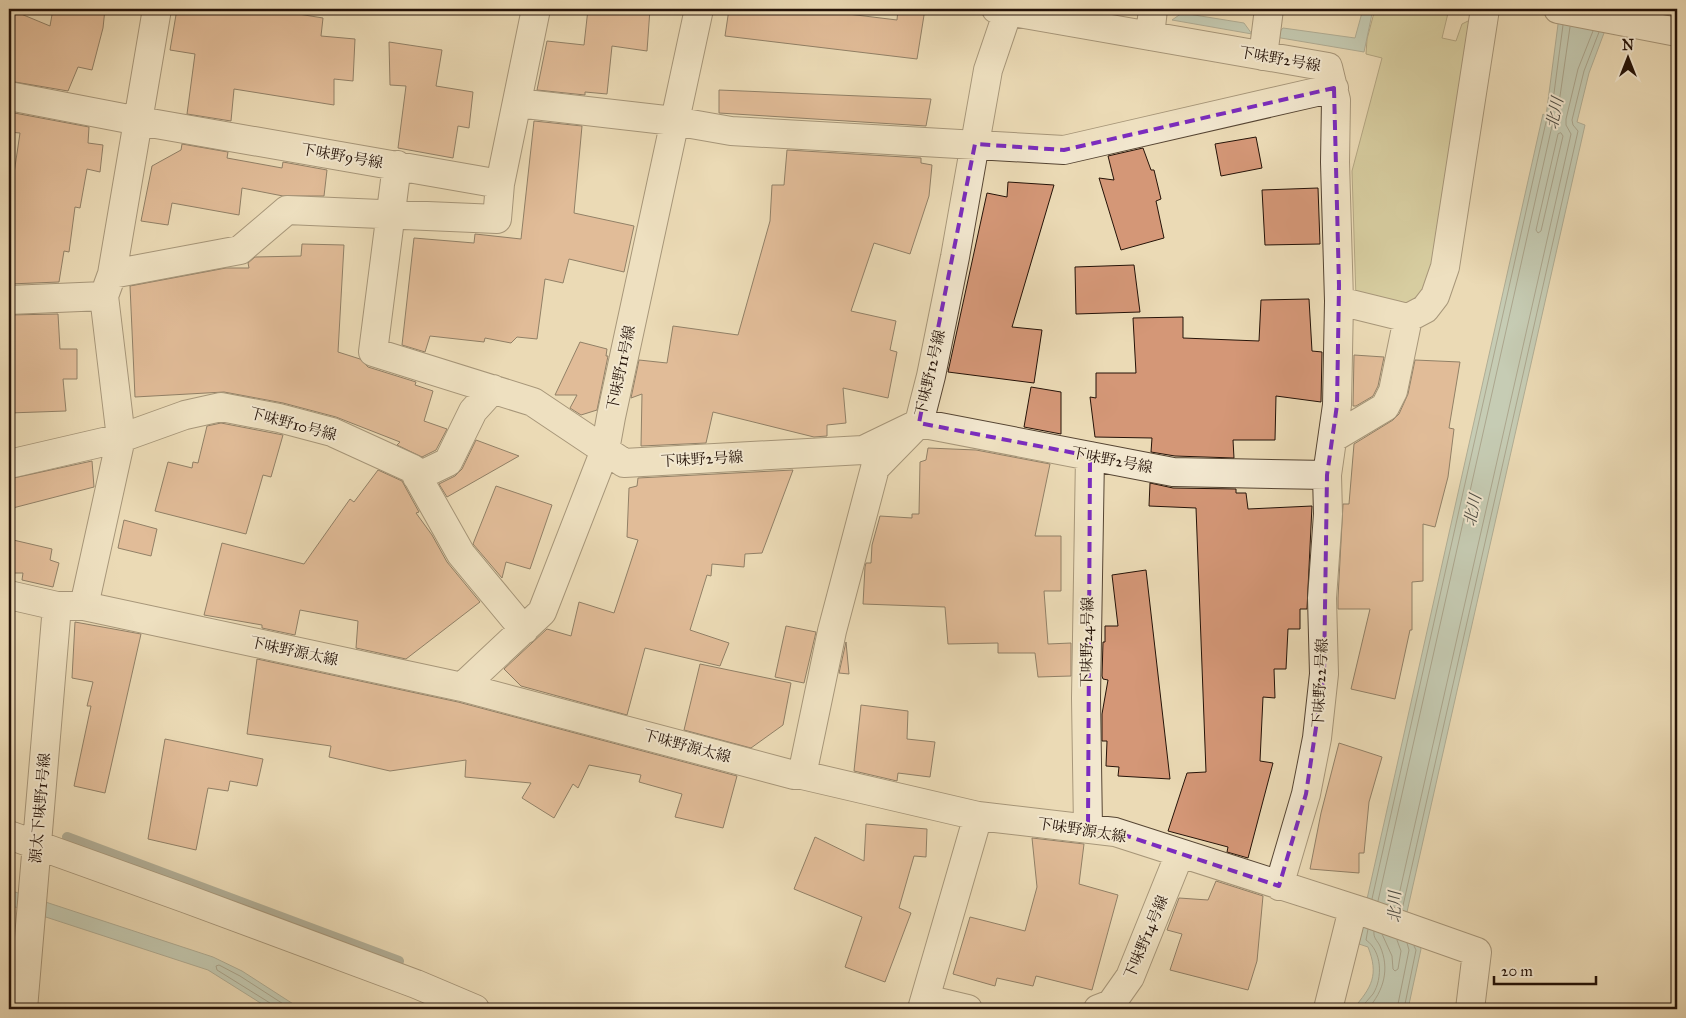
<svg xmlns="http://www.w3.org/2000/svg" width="1686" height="1018" font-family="'IM FELL Great Primer','Noto Serif JP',serif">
  <rect width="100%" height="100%" fill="#ebdab5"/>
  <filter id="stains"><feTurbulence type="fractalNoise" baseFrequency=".004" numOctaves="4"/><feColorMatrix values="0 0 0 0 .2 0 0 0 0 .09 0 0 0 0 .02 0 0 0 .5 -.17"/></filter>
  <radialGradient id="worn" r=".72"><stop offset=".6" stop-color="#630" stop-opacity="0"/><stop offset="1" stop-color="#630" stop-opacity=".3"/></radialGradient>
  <path fill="#bfbd88" stroke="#726848" d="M1375,9H1449L1442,38L1456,41L1462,24L1470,20L1437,275L1408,308L1356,299L1352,171L1382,58L1366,54L1367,39Z"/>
  <path fill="#99bab4" stroke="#6b776f" d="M1363,9H1373L1364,52L1275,37L1283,28L1355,38Z
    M1560,9H1613L1589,73L1577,122L1585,125L1407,912L1421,949L1408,1009H1353C1372,987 1379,975 1368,947L1359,944L1367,899L1543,114L1546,116Z
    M1182,13L1244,23L1252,34L1172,20Z
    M9,890L213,957L242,971L301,1009H270L208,970L9,905Z"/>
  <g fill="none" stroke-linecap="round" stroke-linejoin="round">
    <path stroke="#5f665e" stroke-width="1" d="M1561,133L1563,136L1541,231L1538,233L1536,230L1558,134Z
      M1372,899L1546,122L1551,116L1563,25
      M1378,901L1552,126L1557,117L1570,27
      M1396,908L1571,134L1566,125V119L1578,69L1593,31
      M1402,910L1578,131L1573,125L1572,120L1584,71L1599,32
      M1382,934L1392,956L1393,969L1395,971L1398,969L1401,951L1397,940
      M272,1009L270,1003L217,970L216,966L219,965L240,976L291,1009
      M1360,1009C1364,1004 1369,999 1373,994C1383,978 1382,951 1366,940L1368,929
      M1368,1009C1384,990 1390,969 1380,946C1377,940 1373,938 1374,931
      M1397,1009L1409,950L1407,943
      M1404,1009L1416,950L1414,946"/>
    <path stroke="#6b776f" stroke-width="10" d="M67,837L399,961"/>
  </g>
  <path fill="#d49777" stroke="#251308" d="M9,9L50,26L53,9H105L103,28L92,70L78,67L68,91L9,81Z
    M177,9H286V12L323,18L321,36L355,39L353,81L334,79V105L234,89L231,121L187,114L195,54L170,50Z
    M588,9H650L647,51L612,46L607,94L585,92V95L537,90L547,41L584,45Z
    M729,9H807L897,20L898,9H925L917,59L725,36Z
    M389,42L442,50L436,86L473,92L469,128L458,126L453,158L398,148L406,86L390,85Z
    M719,90L931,99L926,126L719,113Z
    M9,112L89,127L88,143L103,145L100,172L87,169L80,208L75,207L69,252L64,251L59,282L9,284V207L20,133L9,132Z
    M534,121L582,126L574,213L634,226L624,272L569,259L563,283L545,279L537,339L517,337L511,343L485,338L484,342L430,336L425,352L402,345L414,238L474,243L475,234L521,239Z
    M1256,137L1262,168L1221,176L1215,144Z
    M182,144L228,152L227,158L282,168L283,162L327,170L324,196H283L242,188L239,215L172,203L168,225L141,221L152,166L181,150Z
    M1143,148L1151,170H1154L1161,199L1156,201L1164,238L1121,250L1099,178L1114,180L1108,156Z
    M787,150L921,158V163L932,165L929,196L910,254L874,243L851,311L896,321L890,350L897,352L888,398L843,388L846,423L827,425V436L814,437L713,412L706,443L641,446L642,394L631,398L639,360L667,363L673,326L738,335L770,221L772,185H784Z
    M1008,182L1054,185L1012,327L1042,330L1034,383L948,372L987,193L1007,197Z
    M1318,188L1320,244L1265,245L1262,190Z
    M302,244L344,245L338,352L360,359L368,367L416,382L415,385L433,391L424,421L447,429L436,450L422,457L397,445L400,442L336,417L283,403L224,392L135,397L130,286L226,268H249L248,263L255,257L301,256Z
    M1134,265L1140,312L1076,314L1075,267Z
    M1309,299L1312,351L1322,352L1321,402L1276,396L1275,440H1233L1234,458L1175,456L1151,452L1152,438L1095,437L1090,397L1096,398V373H1136L1133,318L1183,317V338L1259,341L1261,300Z
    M58,314L60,349H77V379H63L66,411L9,413V315Z
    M580,342L607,349L606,356H608L597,410L581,415L570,408L577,395H555Z
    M1354,355L1384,357L1378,386L1373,396L1356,406H1353Z
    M1415,360L1460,362L1449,428L1454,429L1448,477L1435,527L1423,524V581L1412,582V630H1410L1395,699L1351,689L1370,609H1338V598L1343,504H1349L1354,444L1393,420L1399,414L1408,394Z
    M1031,387L1061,392V434L1024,427Z
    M221,423L283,435L271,477L263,475L246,534L155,511L168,462L192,468L193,462L198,463L207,426Z
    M476,440L519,456L447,497L439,484L455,476L462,469Z
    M928,448L976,450L1050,464L1035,536H1061V591H1044L1048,644L1071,643V676L1038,677L1035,653H998V643L948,644L945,607L863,604L865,567L866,563H871L872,545L880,516L912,518V514H919L920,462L926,460Z
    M92,461L94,487L9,509V479Z
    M378,470L402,481L419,512L416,513L432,535L447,562L480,602L406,659L356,648L358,621L300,610L295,635L262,628V625L204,615L222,543L304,564L350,499L354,502Z
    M793,470L762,553L745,554L744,567L712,564L711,576L707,575L690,630L729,643L720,666L645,648L627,715L521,686L504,669L547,629L571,636L579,602L614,613L638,540L627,537L629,488L637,486L638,478Z
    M1150,483L1173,488L1236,489V493H1246L1248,509L1312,506L1307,609H1300V629H1288L1286,669H1274L1275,698L1263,697L1260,761L1273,763L1248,858L1227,852L1228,847L1168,831L1187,773L1206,772L1196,508L1149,506Z
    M496,486L552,505L530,569L506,562L502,578L473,544Z
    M124,520L157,529L151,556L118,548Z
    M9,539L52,549L50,560L59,563L53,587L22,580L23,573H9Z
    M1146,570L1170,779L1118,776L1119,767L1106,766L1107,741H1102V714L1108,680L1103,679L1102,676L1103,642H1105V626H1118L1112,575Z
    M75,622L141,634L105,793L74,786L91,706H87L93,682L72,678Z
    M786,626L816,632L804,683L775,677Z
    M846,642L849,674L839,673Z
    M257,659L458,702L737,776L723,828L675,817L682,794L639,782L641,775L589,765L578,788L573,784L554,818L522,798L531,783L465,777L466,760L390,771L329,757L331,746L247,734Z
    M700,664L791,683L783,725L751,748L684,730Z
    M861,705L908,711L907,739L935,742L930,777L898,773L897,781L854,771Z
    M165,739L263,759L257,786L230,781L228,791L208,788L196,850L148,839Z
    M1339,743L1382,757L1369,802L1364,853H1359V873L1310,869L1321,813Z
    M866,824L927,829L926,857L914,856L899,908L911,913L885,982L845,967L862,917L794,889L815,837L864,861Z
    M1032,838L1084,844L1079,884L1118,895L1092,990L1036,976L1033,986L997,978L995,986L953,974L970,917L1025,931L1037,887Z
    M1216,881L1263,896L1257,961L1248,990L1170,970L1182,934L1167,930L1179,898L1208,900Z"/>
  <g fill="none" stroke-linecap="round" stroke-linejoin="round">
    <g stroke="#564533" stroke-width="30">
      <path id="minor" d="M1558,9L1677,32
        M1150,36L1153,9
        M1263,56L1269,9
        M9,96L139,121L500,184L536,9
        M517,103L674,121L731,131L1064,150L1334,88
        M397,165L373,352L533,402L624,463L863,450L919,423L1173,472L1327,475L1337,405L1339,301L1335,162L1336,100L1328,67L996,9
        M112,274L240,250L287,210L497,219L500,184
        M9,300L104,296
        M1339,301L1408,318L1425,309L1435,296L1445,267L1485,9
        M1333,438L1385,407L1393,391L1408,318
        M9,464L121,438L185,415L221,407L279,418L332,432L413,469L461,554L524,630
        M417,477L448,462L473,411L493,389
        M9,595L57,606H84L462,687L794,775H802L978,816L1115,832L1361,911L1477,952L1470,1009
        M84,606L121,438L104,296L112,274L157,9
        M462,687L542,612L605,450L611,417L699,9
        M802,775L832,631L875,468L919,423L931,376L955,257L988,70L1008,11
        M1088,828L1086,698L1090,456
        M9,835L187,899L416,984L475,1009
        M1279,886L1306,794L1317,738L1324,674L1322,598L1328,514L1327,475
        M926,999L968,1009
        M23,1009L57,606
        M922,1009L978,816
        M1098,1009L1111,1004L1130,977L1180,853
        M1328,1009L1353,909"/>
    </g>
    <use href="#minor" stroke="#f2e7cf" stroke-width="28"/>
  </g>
  <path d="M0 0H1686V1018H0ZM1334,88L1339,285L1337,405L1327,475L1324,674L1306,794L1279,886L1115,832L1088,828L1090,456L919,423L975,144L1064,150Z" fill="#ebdab5" fill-opacity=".55" fill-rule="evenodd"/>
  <path fill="none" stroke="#7b2cbf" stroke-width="4" stroke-dasharray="10 6" stroke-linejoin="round" d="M1334,88L1339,285L1337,405L1327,475L1324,674L1306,794L1279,886L1115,832L1088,828L1090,456L919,423L975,144L1064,150Z"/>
  <g text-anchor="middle" stroke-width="4" stroke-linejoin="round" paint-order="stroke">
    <g font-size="15" fill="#251308" stroke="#f2e7cf">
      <text transform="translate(1280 59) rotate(10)" y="5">下味野2号線</text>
      <text transform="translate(342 156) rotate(10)" y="5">下味野9号線</text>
      <text transform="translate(621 368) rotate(-78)" y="5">下味野11号線</text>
      <text transform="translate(930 373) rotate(-77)" y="5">下味野12号線</text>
      <text transform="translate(293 424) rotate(15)" y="5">下味野10号線</text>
      <text transform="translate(702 459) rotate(-3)" y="5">下味野2号線</text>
      <text transform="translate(1112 460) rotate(11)" y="5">下味野2号線</text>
      <text transform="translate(1087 642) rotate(-89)" y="5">下味野24号線</text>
      <text transform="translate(294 651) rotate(12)" y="5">下味野源太線</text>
      <text transform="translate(1320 683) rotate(-87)" y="5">下味野22号線</text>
      <text transform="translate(687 746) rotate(15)" y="5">下味野源太線</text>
      <text transform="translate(40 808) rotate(-85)" y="5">源太下味野1号線</text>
      <text transform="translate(1082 830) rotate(9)" y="5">下味野源太線</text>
      <text transform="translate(1146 937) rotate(-67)" y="5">下味野14号線</text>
    </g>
    <g font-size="16" font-style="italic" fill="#4e4d44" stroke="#f2e7cf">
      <text transform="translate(1554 113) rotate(-78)" y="6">北川</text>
      <text transform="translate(1472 510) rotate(-78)" y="6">北川</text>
      <text transform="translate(1394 907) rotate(-89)" y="6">北川</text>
    </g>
  </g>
  <rect width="1686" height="1018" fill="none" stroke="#ebdab5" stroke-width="30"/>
  <rect x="10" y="10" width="1666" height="998" fill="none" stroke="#251308" stroke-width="2.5"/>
  <rect x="15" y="15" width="1656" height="988" fill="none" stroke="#251308"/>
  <g transform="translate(1628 58)" stroke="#f2e7cf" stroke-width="4" paint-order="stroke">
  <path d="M0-4L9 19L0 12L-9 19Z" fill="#251308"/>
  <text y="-8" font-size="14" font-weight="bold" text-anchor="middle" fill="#251308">N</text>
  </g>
  <path d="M1494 976v8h102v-8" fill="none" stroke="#251308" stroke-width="2.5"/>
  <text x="1501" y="976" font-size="15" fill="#251308" stroke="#f2e7cf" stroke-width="4" paint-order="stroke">20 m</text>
  <rect width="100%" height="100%" filter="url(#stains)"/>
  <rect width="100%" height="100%" fill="url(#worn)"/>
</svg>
